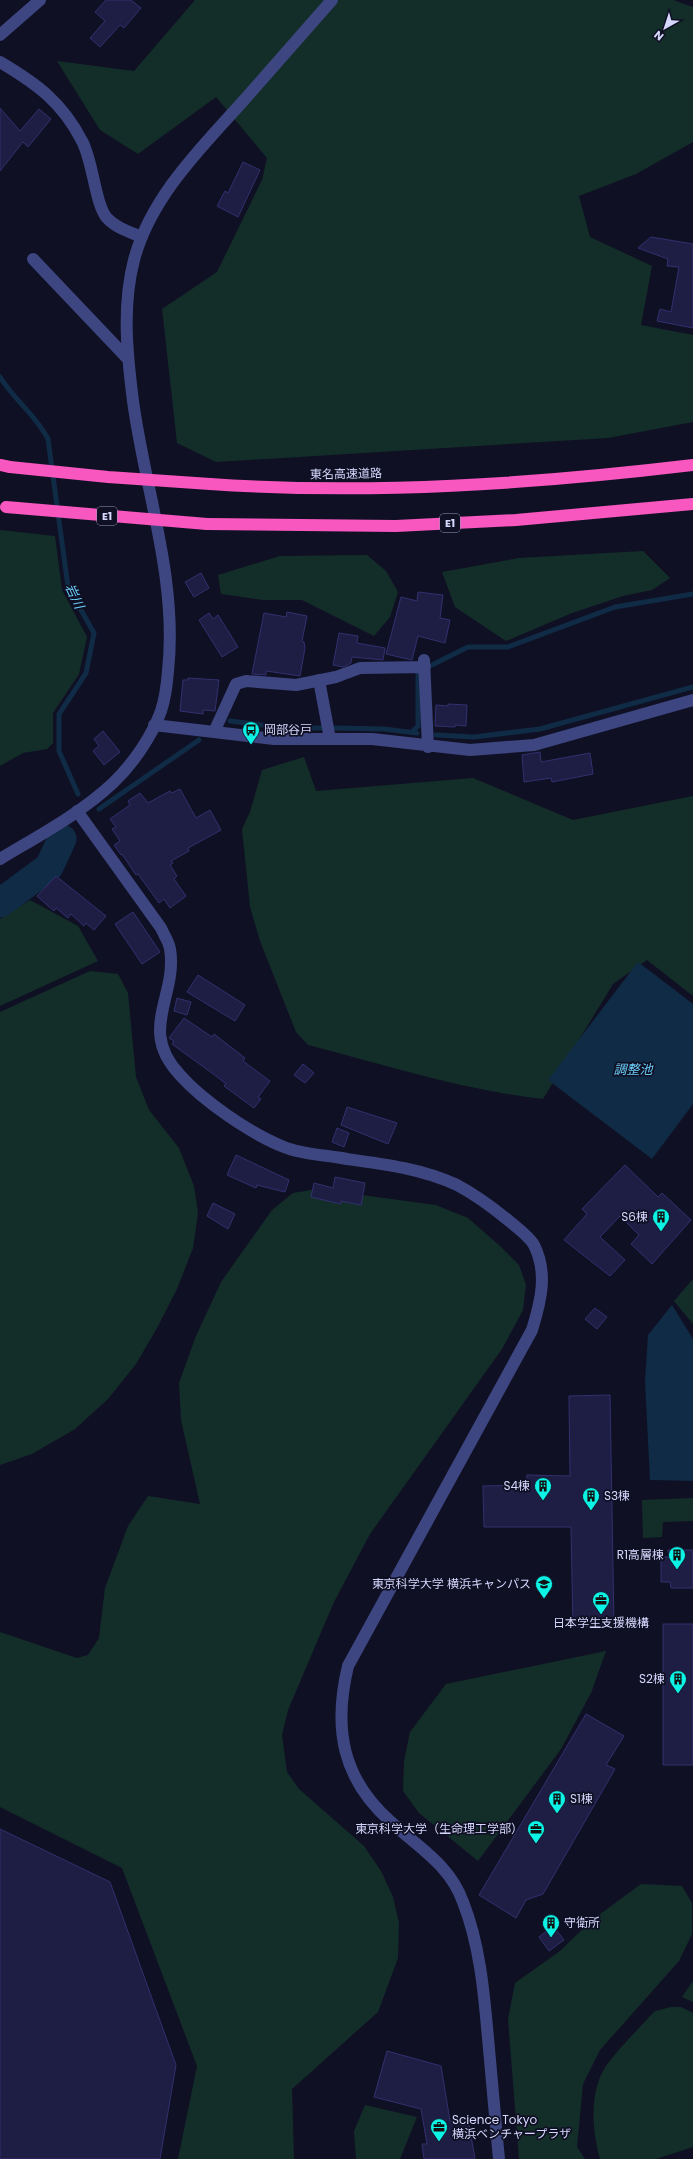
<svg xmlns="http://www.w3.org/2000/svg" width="693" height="2159" font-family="Poppins,'Noto Sans JP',sans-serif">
  <rect width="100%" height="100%" fill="#101024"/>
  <path fill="#132e29" d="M195,0H673L693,7V142L636,174L579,196L590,237L652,266L641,325L693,335V422L608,438L216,462L177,443L162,309L217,272L262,180L267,158L216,97L138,154L100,130L57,61L134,71Z
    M0,530L55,536L62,590L87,637L79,674L53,713V743L47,749L23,753L0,766Z
    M643,551L670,578L652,590L623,596L572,613L506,641L455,607L442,572L519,558Z
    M367,555L386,571L398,592L390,617L374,636L302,600H263L221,594L218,575L280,556Z
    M304,757L316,791L473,778L573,820L693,796V996L647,960L613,984L543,1099C463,1090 386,1065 308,1045L296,1032L260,941L250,907L242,829L250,812L262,770Z
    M30,900L78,926L98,961L0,1006V919Z
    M90,971L118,974L128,993L136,1077L149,1110L179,1148L194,1186L198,1213L193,1248L177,1289L157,1328L136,1364L108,1399L75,1429L32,1454L0,1465V1012Z
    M317,1189L436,1205L468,1218L501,1247L519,1265L526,1285L523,1310L502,1349L370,1534L334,1602L288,1710L282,1735L287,1772L299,1789L364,1846L381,1871L393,1897L399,1923L398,1958L378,2012L292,2089L294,2159H178L197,2066L122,1868L0,1807V1632L77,1658L88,1655L99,1638L105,1588L128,1526L148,1496L200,1504L181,1420L179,1383L196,1336L221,1282L272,1210L293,1193Z
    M693,1279V1324L674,1301Z
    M693,1498V1521L663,1522L662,1537L643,1538L642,1500Z
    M606,1651L591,1693L561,1749L478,1861L419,1813L403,1791L404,1761L410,1732L446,1684Z
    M641,1884L682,1886L692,1903V1934L679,1961L600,2050L583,2084L577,2147L585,2159H519L508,2019L515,1983L560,1951L592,1920Z
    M693,1981V2002L682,1997Z
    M671,2007H681L693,2013V2147L656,2159H600C592,2131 589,2091 606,2066C618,2049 635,2033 649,2017L655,2011Z
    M365,2105L417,2117L400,2159H356L354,2131Z"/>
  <path fill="#0f2b45" d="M638,962L693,1004V1104L652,1159L548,1080Z
    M672,1305L693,1339V1481L650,1480L645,1382L648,1335Z"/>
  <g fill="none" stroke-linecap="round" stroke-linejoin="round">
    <path stroke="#0f2b45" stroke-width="5" d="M0,377C14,400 36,415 48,439L68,587L94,633L86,673L59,714V751L78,794
      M432,665L468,647H508L615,607L693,594
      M230,721L286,728H322
      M335,728L384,729L417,733
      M412,732L418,726V674
      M436,735L474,737L540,729L693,687
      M99,809L199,740"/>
    <path stroke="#0f2b45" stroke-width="29" d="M0,903L49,867L62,839"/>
  </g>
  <path fill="#1e1d44" stroke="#32306f" d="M106,0H131L141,8L124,28L120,25L100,47L90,38L105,21L95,12Z
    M0,108L20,131L39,109L51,119L28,147L23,142L0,171Z
    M243,162L260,170L238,217L217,206L225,191L228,193Z
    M651,237L693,244V328L657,321L660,309L671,312L679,267L667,266L668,259L638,248Z
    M201,573L209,588L194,597L185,582Z
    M418,592L443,595L440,618L450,620L445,643L418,636L412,660L386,654L401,597L417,601Z
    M287,612L307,616L302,641L304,642L305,648L300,676L266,671V675L252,674L264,613L286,617Z
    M209,613L213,619L218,615L238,647L222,657L199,620Z
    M339,633L358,636L357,643L385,648L383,660L352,657L351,663L343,667L333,665Z
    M188,678L219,680L215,711L203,710V714L180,711L183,680H188Z
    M448,704L467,705L466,726L455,725V727L435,726L436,705L448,706Z
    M103,731L120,752L104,765L93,751L99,746L94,739Z
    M540,752L541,762L590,753L593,774L552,782L551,778L524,782L522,755Z
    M180,789L196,818L210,810L221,830L188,848L189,851L171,861L173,863L170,865L177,876L174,879L186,896L170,908L164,899L159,903L138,874L136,875L122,854L121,855L114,845L120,841L112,829L116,827L110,819L130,805L128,801L140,793L148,803L170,791L172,793Z
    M56,876L106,916L94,930L86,923L84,926L71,914L68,918L56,908L54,911L37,896Z
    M133,912L160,952L142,964L115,924Z
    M198,975L245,1005L235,1021L187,992Z
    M177,998L191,1002L187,1015L174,1011Z
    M184,1018L212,1037L214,1034L245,1058L243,1061L270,1081L258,1097L261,1099L254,1108L224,1086L226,1084L216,1076L172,1044L174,1041L169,1038Z
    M303,1064L314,1073L305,1083L294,1075Z
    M347,1107L397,1123L388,1144L341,1125Z
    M337,1128L349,1133L344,1147L332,1142Z
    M236,1155L289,1180L285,1192L257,1185L256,1188L227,1175Z
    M625,1165L658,1197L662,1193L691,1220L652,1264L631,1244L639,1235L620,1216L600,1237L625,1260L610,1276L564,1240L587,1214L582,1209Z
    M335,1177L365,1183L361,1205L341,1201V1204L311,1197L314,1183L333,1188Z
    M213,1203L235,1214L228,1229L207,1216Z
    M595,1308L607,1317L597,1329L585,1319Z
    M610,1395L614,1626L573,1627L571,1527H484L483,1486L526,1485L527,1475L570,1476L569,1396Z
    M668,1550H693V1588H671L670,1582H661V1557H669Z
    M663,1624H693V1765H663Z
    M586,1714L624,1736L606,1765L615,1769L543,1894L526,1900L516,1918L479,1895Z
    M0,1829L110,1882L176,2065L160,2159H0Z
    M553,1926L564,1940L549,1951L539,1937Z
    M387,2051L441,2066L450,2121L468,2118L475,2159H424L422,2144H427L421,2109L374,2097Z"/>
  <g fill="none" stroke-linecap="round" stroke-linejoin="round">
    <path stroke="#3d4681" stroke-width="12" d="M0,35L40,0
      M0,62C37,84 62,102 82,141C93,161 95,204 107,218C116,228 130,232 142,237
      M33,259L128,359
      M424,660L428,747
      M319,680L330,739
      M154,725L274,739H372L470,750L534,745L693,700
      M214,732L236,684L246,681L296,685L336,677L360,668L425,667
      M77,811L161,928C164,935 169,942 170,949C178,996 137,1030 180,1075C203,1101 251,1134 284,1147C303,1155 327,1155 347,1159C384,1164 423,1169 457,1185C476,1195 492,1207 508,1220C516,1227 529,1236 534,1245C548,1273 541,1301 532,1330L348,1666C333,1728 342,1779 391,1822C418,1847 450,1865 463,1902C480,1945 484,1993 488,2038C492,2079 495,2119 499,2159
      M0,859C38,836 80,814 113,783C133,764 152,736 161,711C165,699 167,684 168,671C178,580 145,490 133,401C127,354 122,306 134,260C151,196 202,147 245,99C274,66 303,33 332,0"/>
    <path stroke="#f757be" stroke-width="12" d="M0,465L10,467
      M210,484C371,495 534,484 693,465
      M207,524L396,526L516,520L693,504"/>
    <path stroke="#f757be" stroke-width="12" d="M10,467L108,477L210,484
      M6,507L207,524"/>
  </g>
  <defs>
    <g id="bus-pin" transform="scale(0.9)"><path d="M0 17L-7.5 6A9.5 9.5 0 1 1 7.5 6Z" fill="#0cf2e4" stroke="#101024"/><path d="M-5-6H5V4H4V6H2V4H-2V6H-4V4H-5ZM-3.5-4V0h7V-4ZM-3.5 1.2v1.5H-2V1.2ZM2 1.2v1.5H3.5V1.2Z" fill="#111"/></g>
    <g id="building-pin" transform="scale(0.9)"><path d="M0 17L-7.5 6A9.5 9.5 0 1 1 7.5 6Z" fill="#0cf2e4" stroke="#101024"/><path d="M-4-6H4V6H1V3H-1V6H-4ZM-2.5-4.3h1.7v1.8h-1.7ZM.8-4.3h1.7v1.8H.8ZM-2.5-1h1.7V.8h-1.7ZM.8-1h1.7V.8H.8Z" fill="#111"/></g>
    <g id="university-pin" transform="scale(0.9)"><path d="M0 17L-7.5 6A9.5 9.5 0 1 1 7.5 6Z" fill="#0cf2e4" stroke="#101024"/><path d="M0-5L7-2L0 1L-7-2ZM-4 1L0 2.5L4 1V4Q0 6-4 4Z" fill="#111"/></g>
    <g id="office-pin" transform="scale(0.9)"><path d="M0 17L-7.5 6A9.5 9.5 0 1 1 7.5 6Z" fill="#0cf2e4" stroke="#101024"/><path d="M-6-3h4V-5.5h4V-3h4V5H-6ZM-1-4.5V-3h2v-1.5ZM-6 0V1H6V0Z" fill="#111"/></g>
  </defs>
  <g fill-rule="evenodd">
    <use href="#bus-pin" x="251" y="730"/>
    <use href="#building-pin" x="661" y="1217"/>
    <use href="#building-pin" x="543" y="1486"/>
    <use href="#building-pin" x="591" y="1496"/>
    <use href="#building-pin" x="677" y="1555"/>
    <use href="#university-pin" x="544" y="1584"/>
    <use href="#office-pin" x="601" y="1600"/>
    <use href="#building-pin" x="678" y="1679"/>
    <use href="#building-pin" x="557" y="1799"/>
    <use href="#office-pin" x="536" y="1829"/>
    <use href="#building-pin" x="551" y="1923"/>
    <use href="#office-pin" x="439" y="2127"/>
  </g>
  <g text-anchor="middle" stroke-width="3.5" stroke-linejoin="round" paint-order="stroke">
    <g fill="#101024" stroke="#9a9bbc" stroke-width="1">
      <rect x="97" y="507" width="20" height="18" rx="3"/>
      <rect x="440" y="514" width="20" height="18" rx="3"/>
    </g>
    <g font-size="11" font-weight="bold" fill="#d5d7fd">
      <text x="107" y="520">E1</text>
      <text x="450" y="527">E1</text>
    </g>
    <g font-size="12" fill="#d5d7fd" stroke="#101024">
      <text transform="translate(346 474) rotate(-1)" y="4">東名高速道路</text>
    </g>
    <g font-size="12" fill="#d5d7fd" stroke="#101024" text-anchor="end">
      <text x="264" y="734" text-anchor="start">岡部谷戸</text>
      <text x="648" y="1221">S6棟</text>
      <text x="530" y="1490">S4棟</text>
      <text x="604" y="1500" text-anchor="start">S3棟</text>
      <text x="664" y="1559">R1高層棟</text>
      <text x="531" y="1588">東京科学大学 横浜キャンパス</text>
      <text x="601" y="1627" text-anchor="middle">日本学生支援機構</text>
      <text x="665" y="1683">S2棟</text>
      <text x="570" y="1803" text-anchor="start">S1棟</text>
      <text x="523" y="1833">東京科学大学（生命理工学部）</text>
      <text x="564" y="1927" text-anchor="start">守衛所</text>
      <text x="452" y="2124" text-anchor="start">Science Tokyo<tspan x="452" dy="14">横浜ベンチャープラザ</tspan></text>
    </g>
    <g font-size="13" font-style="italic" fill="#69cdf8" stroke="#101024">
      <text transform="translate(75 596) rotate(65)" y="5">岩川</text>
      <text x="633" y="1074">調整池</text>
    </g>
  </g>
  <g transform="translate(665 28) rotate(219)" stroke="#101024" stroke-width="3" paint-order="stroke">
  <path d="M0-3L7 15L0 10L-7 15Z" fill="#d5d7fd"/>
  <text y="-6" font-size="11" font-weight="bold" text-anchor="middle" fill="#d5d7fd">N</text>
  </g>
</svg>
